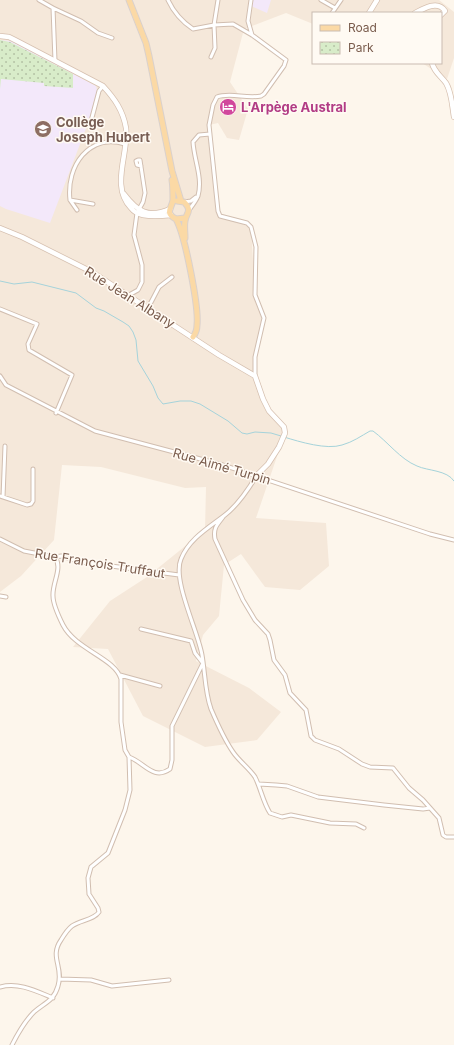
<svg xmlns="http://www.w3.org/2000/svg" width="454" height="1045" font-family="Inter,sans-serif">
  <defs>
    <pattern id="park-dots" width="8" height="8" patternUnits="userSpaceOnUse"><rect width="8" height="8" fill="#d8ecc9"/><path d="M2 2h.1M6 6h.1" fill="none" stroke="#b4c2a5" stroke-width="1.8" stroke-linecap="round"/></pattern>
  </defs>
  <rect width="100%" height="100%" fill="#fdf6ec"/>
  <path fill="#f5e8da" d="M0,0H439L454,12V58L447,79L422,63H441V13H313V24L286,13L244,29L230,82L248,109L239,140L227,138L218,123L209,125L218,211L226,218L251,227L255,295L264,318L255,357V376L263,399L280,421L285,433L256,518L326,523L329,566L300,590L265,587L241,554L224,565L219,616L203,635L196,661L249,688L281,712L257,740L205,747L143,716L108,649L73,647L110,601L147,577L205,530L206,487L185,488L101,467L62,465L54,540L21,576L0,592Z"/>
  <path fill="#f3e8fa" d="M253,0H271L267,13L251,6Z
    M0,40L11,41L96,86L97,90L88,123L50,223L6,209L0,206Z"/>
  <path fill="url(#park-dots)" d="M0,40L10,42L73,74V88L44,86V83L1,79L0,89Z"/>
  <g fill="none" stroke-linecap="round" stroke-linejoin="round">
    <path stroke="#a5d3da" stroke-width="1" d="M0,281L14,284L32,282L76,293L96,308L104,311L123,322L129,326L133,332L136,340L138,361L153,386L158,398L163,404L180,401H191L200,404L228,421L242,433L247,434L255,432L271,433L281,436
      M284,437C300,442 327,450 342,445C353,442 361,436 370,431H373C388,442 400,459 417,466C428,471 447,470 454,481"/>
    <g stroke="#d1beb0" stroke-width="5">
      <path id="street" d="M39,0L53,8
        M168,0C174,13 181,21 193,29L214,25L233,24L252,35L286,60L284,66L264,94L261,96C246,99 230,92 217,97L213,105L209,125L218,211L220,216L247,223L251,227L256,247L255,295L264,318L255,357V376
        M251,0L248,21L252,35
        M321,0L335,8
        M332,13L341,0
        M211,57L215,48L214,25L218,0
        M55,61L53,8L81,21L98,33L112,38
        M90,125L99,91L103,86
        M70,200L77,210
        M184,202L191,201L196,197
        M93,204L70,200C66,166 89,133 125,144
        M189,210C192,206 196,201 198,196C203,178 194,160 193,142L199,135L210,134
        M129,295L138,290L142,282V265L134,235L137,213L143,202L145,193L140,160H138L136,161L137,165L141,166
        M148,308L159,287L172,277
        M0,309L37,324L28,344L29,350L72,375L56,413
        M0,376L6,385L95,431L223,465L430,534L454,540
        M257,475C248,490 238,505 225,515C208,528 189,539 181,559C172,580 198,631 202,655C205,672 205,693 211,709C217,723 224,739 233,752C239,761 249,768 255,777C261,789 263,802 270,813L282,817L291,815L330,823L356,824L364,828
        M0,496L27,505L31,504L33,501V469
        M3,497L5,446
        M223,517C217,525 213,528 215,539L243,600L255,620L268,634L270,640L274,660L285,675L290,693L306,710L311,736L315,740L339,749L362,764L370,767L393,768L409,788L423,800L439,818L443,835L446,837H454
        M0,539L24,551L55,557L61,556L81,562L179,575
        M0,596L6,597
        M141,629L191,641L195,653L202,662
        M120,675L160,686
        M129,757C144,762 153,781 170,769L172,760V726L203,663
        M259,784L276,785L287,786L318,797L384,805L423,809L430,808
        M60,979L91,980L112,986L169,980
        M0,987C19,982 36,991 53,998
        M12,1045C18,1033 24,1022 34,1012C44,1003 54,1001 58,986C64,967 49,957 61,940C64,935 68,929 72,926C80,920 94,920 99,912L98,908L89,894L88,878L91,867L108,853L125,810L130,790L129,757L125,750L121,722V679C115,658 76,650 63,625C59,617 53,605 53,596C52,583 63,568 55,557"/>
    </g>
    <g stroke="#d6c0b0" stroke-width="6">
      <path id="secondary" d="M369,13L377,0
        M415,13C424,8 438,0 445,11L441,15
        M0,36L9,37L15,40L103,86C114,98 123,110 126,128C129,154 110,186 131,208C134,212 138,214 143,215C153,217 162,216 171,215
        M432,63C434,72 441,76 446,83C452,93 452,106 454,117
        M124,194C137,211 148,219 170,209
        M0,228L22,237L92,272L219,355L255,376L263,399L269,411L284,427L285,433L279,447L268,464L257,475"/>
    </g>
    <g stroke="#dad1cd" stroke-width="7">
      <path id="primary" d="M129,0L146,43L149,56L172,171L181,201
        M172,180C173,186 173,193 173,200C172,208 164,213 176,219L185,218
        M177,201L184,202C193,211 186,213 185,221C184,226 185,232 185,238
        M176,219C185,235 199,307 197,325C197,330 196,333 193,337"/>
    </g>
    <use href="#street" stroke="#fff" stroke-width="3"/>
    <use href="#secondary" stroke="#fff" stroke-width="4.5"/>
    <use href="#primary" stroke="#fbd9a5" stroke-width="5"/>
  </g>
  <defs>
    <g id="hotel-disc" transform="scale(0.9)"><circle r="9.5" fill="#d1479c" stroke="#fffaf3"/><path d="M-6-4.5h1.5V1H6V5H4.5V3h-9V5H-6ZM-4 0a1.8 1.8 0 1 1 3.6 0ZM.5 0V-2.5h3Q6-2.5 6 0Z" fill="#fff"/></g>
    <g id="school-disc" transform="scale(0.9)"><circle r="9.5" fill="#8d6e63" stroke="#fffaf3"/><path d="M0-5L7-2L0 1L-7-2ZM-4 1L0 2.5L4 1V4Q0 6-4 4Z" fill="#fff"/></g>
  </defs>
  <g fill-rule="evenodd">
    <use href="#hotel-disc" x="228" y="107"/>
    <use href="#school-disc" x="43" y="129"/>
  </g>
  <g text-anchor="middle" stroke-width="3" stroke-linejoin="round" paint-order="stroke">
    <g font-size="13" font-weight="bold" fill="#b23c85" stroke="#fffaf3" text-anchor="start">
      <text x="241" y="112">L'Arpège Austral</text>
    </g>
    <g font-size="13" font-weight="bold" fill="#785e54" stroke="#fffaf3" text-anchor="start">
      <text x="56" y="127">Collège<tspan x="56" dy="15">Joseph Hubert</tspan></text>
    </g>
    <g font-size="13" fill="#7a5c4d" stroke="#fffaf3">
      <text transform="translate(130 297) rotate(32)" y="5">Rue Jean Albany</text>
      <text transform="translate(222 466) rotate(16)" y="5">Rue Aimé Turpin</text>
      <text transform="translate(100 563) rotate(9)" y="5">Rue François Truffaut</text>
    </g>
  </g>
  <rect x="312" y="12" width="130" height="52" fill="#fffaf3" stroke="#cabbb1"/>
  <rect x="320" y="25" width="20" height="6" fill="#fbd9a5" stroke="#cabbb1"/>
  <text x="348" y="32" font-size="12" fill="#7a5c4d">Road</text>
  <rect x="320" y="42" width="20" height="12" fill="url(#park-dots)" stroke="#cabbb1"/>
  <text x="348" y="52" font-size="12" fill="#7a5c4d">Park</text>
</svg>
